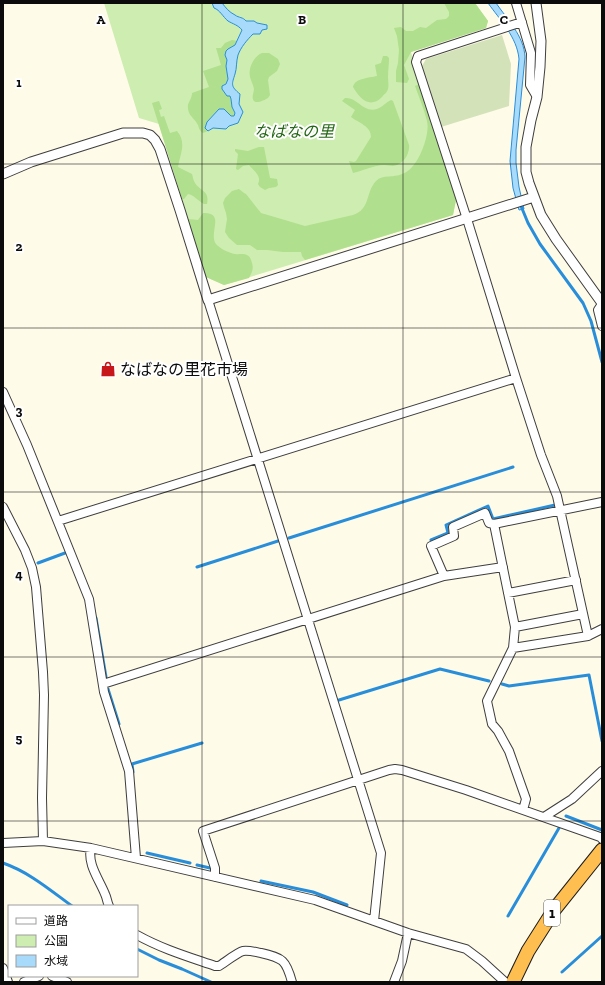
<svg xmlns="http://www.w3.org/2000/svg" width="605" height="985" font-family="'Zilla Slab','Noto Sans JP',serif">
  <rect width="100%" height="100%" fill="#fffbe9"/>
  <path fill="#ceedb0" d="M104,3H475L488,21L486,28L411,52L456,200L453,215L224,285L206,277L159,124L139,118Z"/>
  <path fill="#b0df8d" d="M444,3H475L488,21L486,28L411,52L404,65L409,79L407,83L396,82V71L398,63L399,50L397,36L394,28L401,27L406,31H413L420,27L426,28L437,20L446,19L449,16V12Z
    M232,40L237,41L235,45L225,55C228,60 229,73 228,79C228,82 225,84 222,86V88L227,96H230L231,99V104L235,113L234,116H231L219,109L207,122L205,128L208,131L203,133C199,130 199,128 198,125C194,117 187,116 188,105C189,101 192,98 192,93L209,87L203,71L221,65L216,48H221L225,43Z
    M269,53L278,59L280,64L277,71L269,77L268,80L270,95L268,98C265,100 256,104 254,101C251,98 254,92 254,89C253,84 251,81 250,77C248,68 254,56 262,53C264,53 267,53 269,53Z
    M383,56H387L389,58C389,64 388,71 388,77C388,81 389,85 388,89C387,93 384,94 382,97C370,109 360,99 353,87C355,78 369,78 377,76L375,65L381,63Z
    M420,84L456,200L453,215L305,260L302,256L301,252H283L267,250H257L250,245H237L229,238L225,232L227,219L226,213L224,207L223,203L225,198L232,191L239,189L244,193L246,194L261,213L305,226L353,215C371,209 365,193 376,181C383,174 394,178 402,174C405,173 410,170 412,167C421,158 430,133 427,121C424,109 419,97 415,86Z
    M345,98C358,97 362,113 377,109C383,107 386,102 391,100L393,101L409,145C410,154 403,165 393,166C390,166 387,165 384,165C375,165 362,171 353,173L349,161L354,162L356,161L371,137C371,126 359,123 351,117L355,110L342,101Z
    M159,101L162,109L159,110L161,117L164,116L170,133L177,131C187,143 180,154 178,167L192,174C193,177 193,179 194,181C199,192 210,189 207,204H204C198,201 194,195 188,194L184,199H182L152,103Z
    M259,147H264L270,178L277,179L278,185L276,187L269,188L265,190L260,187L258,184C262,176 254,171 249,165L243,166L238,170L236,169L238,154L235,151V149L248,151Z
    M203,213C226,212 208,233 216,244C219,248 229,253 235,254C239,255 243,253 247,255C250,257 250,257 251,260C254,268 253,270 249,278L224,285L206,277L188,219L198,220Z"/>
  <path fill="#d4e2b9" d="M502,35L511,64L509,106L441,127L422,66L426,59Z"/>
  <path fill="#a8dafc" stroke="#298eda" d="M212,3H222C226,8 229,12 235,15C239,18 243,17 246,21H254L257,23L267,25V29L262,30L260,34H253C247,40 241,47 238,55C236,62 237,68 235,74C232,84 230,86 240,94L239,104L243,112L238,123L229,126L226,129L213,128L208,131L205,128L207,122L219,109H224L231,116H234L235,113L232,107L231,99L230,96H227L222,89V86L226,84L228,79L226,66L227,60L225,55L226,51L228,49L235,45L242,30C238,25 233,24 228,21C223,17 220,10 214,8Z
    M488,3H496C507,19 524,36 525,57L516,150V163L519,187L524,209L519,210L513,188L510,161L519,59C517,37 500,20 488,3Z"/>
  <g fill="none" stroke-linecap="round" stroke-linejoin="round">
    <path stroke="#298eda" stroke-width="3" d="M521,206L528,223L540,244L583,303L591,321L602,362
      M289,538L513,467
      M431,540L448,533L446,525L488,506L493,519L555,505
      M38,563L65,553
      M197,567L278,541
      M96,618L106,677
      M502,684L509,686L589,675L602,741
      M108,689L119,724
      M339,700L440,669L489,681
      M133,772L132,764L202,743
      M566,816L602,830
      M147,853L190,863
      M3,863C29,872 50,890 72,906
      M197,865L210,868
      M261,881L313,892L347,905
      M508,916L559,828
      M137,949L159,960L182,969L211,982
      M562,972L602,936"/>
    <g stroke="#3e3e3e" stroke-width="10">
      <path id="minor" d="M516,3L531,53L530,85L537,97
        M522,22L418,56L416,62L467,219L516,378L541,455L557,496L588,636L513,648L487,701L492,724L498,731L509,751L526,799L523,810
        M208,300L381,853L374,921
        M602,304L598,310L602,326
        M3,392L27,445L89,599L104,692L129,771L136,858
        M3,507L25,550L32,568L36,587L43,672L44,695L42,798L43,841
        M58,521L516,378
        M444,576L431,546L454,536L453,527L485,513L489,523L494,524
        M508,593L576,580
        M515,627L583,614
        M588,636L602,629
        M513,648L515,627L494,524L602,502
        M103,684L444,576L503,567
        M544,817L572,799L602,771
        M3,843L43,841L91,848L315,900L408,933L466,949L482,961L505,982
        M91,848C87,864 99,879 105,894C107,898 107,902 109,906
        M215,877V868L203,831L389,770L395,769L402,770L466,790L600,837L602,839
        M137,935C162,949 189,957 215,966H219C224,963 238,952 243,951C248,950 256,952 261,953C283,958 286,960 292,982
        M3,968L8,982
        M52,976L67,982
        M24,982L39,976
        M394,982L402,961L408,933"/>
    </g>
    <g stroke="#3e3e3e" stroke-width="11">
      <path id="tertiary" d="M536,3L541,41L540,67L537,97L531,120L526,147V172L529,183L541,215L556,239L602,303
        M3,174L31,162L123,133H143L150,135L155,140L160,149L180,210L208,300L534,197"/>
    </g>
    <g stroke="#1c1c1c" stroke-width="15">
      <path id="trunk" d="M513,982L528,951L554,910L602,850"/>
    </g>
    <use href="#minor" stroke="#fff" stroke-width="8"/>
    <use href="#tertiary" stroke="#fff" stroke-width="9"/>
    <use href="#trunk" stroke="#ffbe50" stroke-width="13"/>
  </g>
  <path fill="none" stroke="#0b0b0b" stroke-width="1" stroke-opacity="0.55" d="M202,3V982M403,3V982M3,164H602M3,328H602M3,492H602M3,657H602M3,821H602"/>
  <defs>
    <g id="shop-bare" transform="scale(1.2)"><path d="M-5-2.5h2.3a2.7 3.5 0 0 1 5.4 0H5L5.5 6h-11ZM-1.5-2.5h3a1.5 2.3 0 0 0-3 0Z" fill="#c7171a" stroke="#fff" stroke-width="2.5" paint-order="stroke"/></g>
  </defs>
  <g fill-rule="evenodd">
    <use href="#shop-bare" x="108" y="369"/>
  </g>
  <g text-anchor="middle" stroke-width="4" stroke-linejoin="round" paint-order="stroke">
    <rect fill="#fff" stroke="#545454" stroke-width="1" x="544" y="900" width="16" height="26" rx="3"/>
    <g font-size="15" font-weight="bold" fill="#0b0b0b">
      <text x="552" y="918">1</text>
    </g>
    <g font-size="16" font-style="italic" fill="#256816" stroke="#fff">
      <text x="294" y="137">なばなの里</text>
    </g>
    <g font-size="16" fill="#0b0b0b" stroke="#fff" text-anchor="start">
      <text x="120" y="375">なばなの里花市場</text>
    </g>
  </g>
  <g font-size="13" text-anchor="middle" font-weight="bold" fill="#0b0b0b" stroke="#fff" stroke-width="4" stroke-linejoin="round" paint-order="stroke">
    <text x="101" y="24">A</text>
    <text x="302" y="24">B</text>
    <text x="504" y="24">C</text>
    <text x="19" y="87">1</text>
    <text x="19" y="251">2</text>
    <text x="19" y="415">3</text>
    <text x="19" y="579">4</text>
    <text x="19" y="743">5</text>
  </g>
  <rect width="605" height="985" fill="none" stroke="#0b0b0b" stroke-width="8"/>
  <rect x="8" y="905" width="130" height="72" fill="#ffffff" stroke="#9d9d9d"/>
  <rect x="16" y="918" width="20" height="6" fill="#ffffff" stroke="#9d9d9d"/>
  <text x="44" y="925" font-size="12" fill="#0b0b0b">道路</text>
  <rect x="16" y="935" width="20" height="12" fill="#ceedb0" stroke="#9d9d9d"/>
  <text x="44" y="945" font-size="12" fill="#0b0b0b">公園</text>
  <rect x="16" y="955" width="20" height="12" fill="#a8dafc" stroke="#9d9d9d"/>
  <text x="44" y="965" font-size="12" fill="#0b0b0b">水域</text>
</svg>
